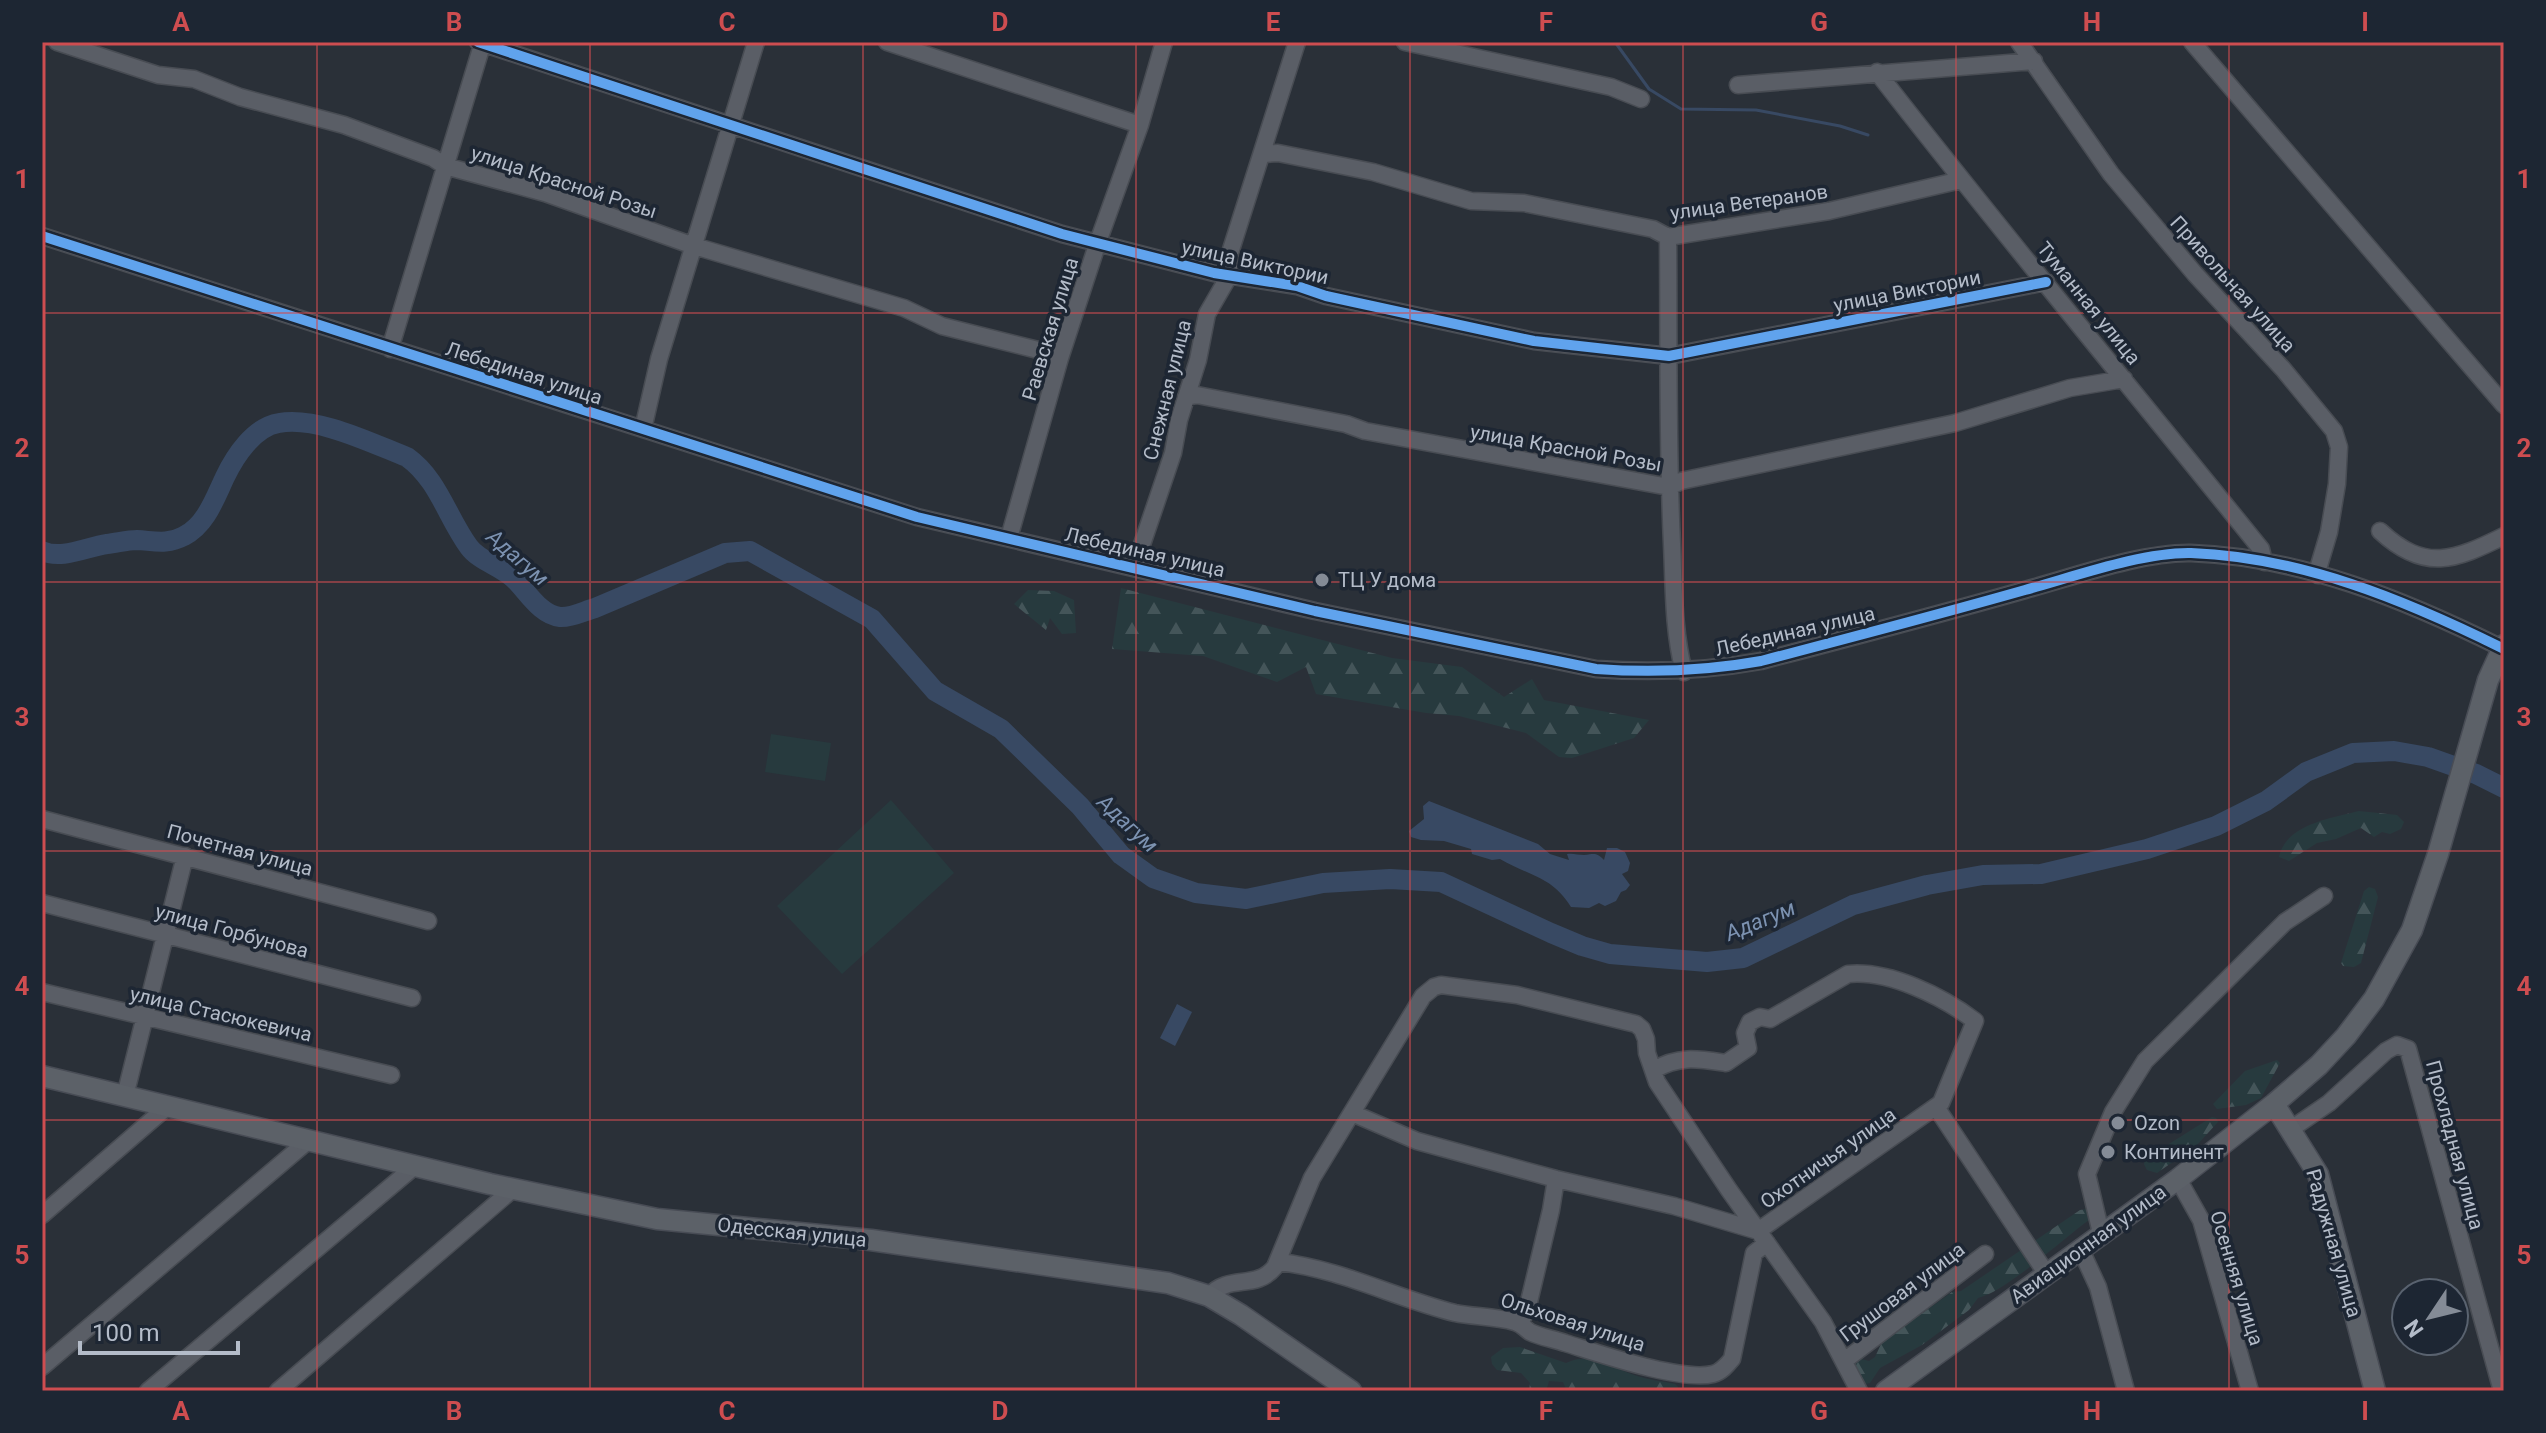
<svg xmlns="http://www.w3.org/2000/svg" width="2546" height="1433" font-family="Roboto,sans-serif">
  <defs>
    <pattern id="forest-firs" width="22" height="20" patternUnits="userSpaceOnUse" patternTransform="scale(2)"><rect width="22" height="20" fill="#273a3e"/><path d="M5 1l3.5 6h-7zM16 11l3.5 6h-7z" fill="#445559"/></pattern>
  </defs>
  <rect width="100%" height="100%" fill="#2a3038"/>
  <path fill="url(#forest-firs)" d="M1121,588L1392,658L1462,667L1504,697L1532,679L1544,700L1649,720L1634,738L1572,758L1559,757L1526,733L1459,716L1426,713L1316,694L1306,667L1277,682L1203,656L1112,649Z
    M1028,590L1054,591L1074,600L1076,633L1062,634L1050,618L1046,630L1014,604Z
    M2359,811L2397,815L2404,822L2401,829L2390,834L2382,832L2374,837L2361,828L2336,839L2317,843L2289,861L2279,857C2286,824 2332,818 2359,811Z
    M2369,887L2375,889L2378,897L2361,963L2354,967L2343,966L2341,963L2364,891Z
    M2277,1060L2280,1063L2261,1098L2246,1105L2217,1109L2213,1104L2245,1071Z
    M2212,1117L2216,1118L2218,1122L2197,1145L2157,1173L2147,1170L2144,1164L2145,1159Z
    M2087,1209L2089,1212V1220C2063,1239 2005,1292 1978,1298L1969,1310L1922,1345L1880,1368L1870,1383L1861,1385L1852,1362L1861,1359L1869,1361L1875,1357L1882,1342L1952,1292L1961,1291L2080,1210Z
    M1520,1347L1566,1363C1593,1350 1611,1368 1637,1376C1649,1380 1662,1381 1675,1384L1678,1387L1676,1391H1567L1563,1382L1549,1381L1546,1391H1529L1530,1383L1521,1373L1497,1370L1492,1364L1491,1357L1503,1348Z"/>
  <path fill="#273a3e" d="M771,734L831,743L825,781L765,772Z
    M891,800L954,873L842,974L777,906Z"/>
  <path fill="#384963" d="M1429,801L1538,844L1550,854L1569,860L1567,854C1573,853 1578,855 1584,855C1595,854 1596,852 1604,860L1607,848H1617L1625,852L1630,863L1628,871L1622,874L1630,885L1626,890L1621,892L1616,901L1605,906L1599,903L1589,908L1571,907C1552,876 1529,876 1500,859L1492,860L1472,854L1471,849L1444,841L1421,840L1411,837L1409,831L1424,819L1423,806Z
    M1177,1004L1192,1012L1175,1046L1160,1038Z"/>
  <g fill="none" stroke-linecap="round" stroke-linejoin="round">
    <path stroke="#384963" stroke-width="3" d="M1615,42L1649,89L1681,109L1756,110L1840,126L1868,135"/>
    <path stroke="#384963" stroke-width="20" d="M42,551C62,560 86,547 107,544C117,543 127,540 137,540C155,541 167,545 184,536C206,525 215,498 225,477C235,456 254,427 279,423C317,416 371,443 407,457C438,479 447,517 469,547C479,561 501,566 514,579C527,591 540,615 560,617C571,618 584,611 595,608L725,553L750,551L872,619L935,691L1001,729L1080,806L1121,855L1153,878L1196,893L1246,899L1323,883L1390,879L1441,882L1551,933L1582,946L1610,954L1707,962L1743,958L1853,905L1927,885L1983,875L2041,874L2147,849L2216,826L2266,801L2306,772L2353,753L2394,751L2428,757L2476,774L2504,788"/>
    <g stroke="#484c53" stroke-width="19">
      <path id="minor" d="M57,42L158,75L194,79L240,97L344,125L433,158L445,166L545,193L694,246L904,308L942,326L1046,352L1060,358
        M478,42L1062,234L1214,273L1297,286L1326,296L1534,341L1669,356L2046,282
        M887,42L1140,125
        M1405,42L1611,87L1641,99
        M2019,42L2111,174L2195,274L2283,369L2334,431L2339,447L2337,484L2329,532L2318,569V575
        M2192,42L2504,405
        M1877,72C2002,233 2133,390 2261,549L2264,562
        M1738,85L2034,61
        M1262,154L1278,153L1373,172L1471,201L1524,203L1653,229L1668,237L1829,211L1961,180
        M42,236L917,517L1315,611L1596,669C1653,673 1706,671 1761,661C1849,638 1937,615 2025,590C2073,577 2142,552 2191,553C2301,557 2405,600 2502,648
        M1668,237C1669,339 1667,441 1672,544C1674,586 1673,630 1684,672
        M390,349L483,42
        M1186,397L1197,395L1346,424L1365,431L1669,487L1681,481L1955,423L2070,388L2124,379
        M643,429L659,359L756,42
        M2380,531C2425,573 2455,560 2504,536
        M1009,538L1060,358L1098,242L1140,125L1164,42
        M1134,568L1173,453L1179,420L1198,360L1207,314L1229,276V256L1297,42
        M42,819L428,921
        M42,903L412,998
        M42,992L391,1075
        M125,1096L185,856
        M1936,1107L2046,1273
        M1352,1113L1417,1141L1556,1179L1674,1206L1758,1231L1941,1103L1975,1021C1942,996 1889,970 1848,974L1770,1019L1760,1017L1750,1022L1745,1033L1748,1048L1726,1063C1699,1059 1679,1055 1654,1070
        M2291,1129L2329,1103L2386,1051L2397,1045L2408,1049L2502,1391
        M2178,1179L2201,1220L2250,1391
        M42,1215L168,1106
        M2101,1233L2087,1174L2113,1112L2145,1061L2285,922L2324,896
        M2080,1248L2098,1287L2126,1391
        M1279,1262C1341,1269 1395,1298 1455,1313C1474,1317 1494,1316 1515,1322C1522,1324 1524,1328 1530,1332C1540,1337 1554,1339 1565,1343C1598,1353 1681,1382 1713,1374C1721,1372 1727,1365 1732,1359L1754,1253L1767,1243
        M1209,1296C1230,1273 1255,1291 1275,1267L1312,1178L1423,996L1434,987L1441,985L1517,995L1636,1024L1642,1029L1646,1039L1647,1053L1657,1082L1729,1190L1823,1322L1859,1391
        M1520,1323L1527,1310L1551,1210L1556,1179
        M1844,1361L1985,1254
        M42,1367L309,1140
        M148,1391L415,1166
        M278,1391L513,1189"/>
    </g>
    <g stroke="#484c55" stroke-width="23">
      <path id="major" d="M42,1076L490,1184L657,1219L871,1240L1168,1283L1209,1296L1241,1315L1351,1391
        M2274,1104L2318,1174L2375,1391
        M1886,1391L2178,1179L2274,1104L2319,1065L2346,1036L2374,999L2412,930L2438,854L2488,680L2504,645"/>
    </g>
    <use href="#minor" stroke="#5a5e66" stroke-width="16"/>
    <use href="#major" stroke="#5c6168" stroke-width="20"/>
    <g stroke="#1d2633" stroke-width="15">
      <path id="cycleway" d="M478,42L1062,234L1214,273L1297,286L1326,296L1534,341L1669,356L2046,282
        M42,236L917,517L1315,611L1596,669C1653,673 1706,671 1761,661C1849,638 1937,615 2025,590C2073,577 2142,552 2191,553C2301,557 2405,600 2502,648"/>
    </g>
    <use href="#cycleway" stroke="#60a3ed" stroke-width="10"/>
  </g>
  <path fill="none" stroke="#ce4d50" stroke-width="2" stroke-opacity="0.55" d="M317,42V1391M590,42V1391M863,42V1391M1136,42V1391M1410,42V1391M1683,42V1391M1956,42V1391M2229,42V1391M42,313H2504M42,582H2504M42,851H2504M42,1120H2504"/>
  <g fill="#848b96" stroke="#1d2633" stroke-width="3">
    <circle cx="1322" cy="580" r="8"/>
    <circle cx="2118" cy="1123" r="8"/>
    <circle cx="2108" cy="1152" r="8"/>
  </g>
  <g text-anchor="middle" stroke-width="7" stroke-linejoin="round" paint-order="stroke">
    <g font-size="20" fill="#b4bcc9" stroke="#1d2633">
      <text transform="translate(564 182) rotate(18)" y="7">улица Красной Розы</text>
      <text transform="translate(1749 202) rotate(-8)" y="7">улица Ветеранов</text>
      <text transform="translate(1255 262) rotate(12)" y="7">улица Виктории</text>
      <text transform="translate(2233 284) rotate(48)" y="7">Привольная улица</text>
      <text transform="translate(1907 291) rotate(-11)" y="7">улица Виктории</text>
      <text transform="translate(2089 303) rotate(51)" y="7">Туманная улица</text>
      <text transform="translate(1050 329) rotate(-73)" y="7">Раевская улица</text>
      <text transform="translate(524 373) rotate(18)" y="7">Лебединая улица</text>
      <text transform="translate(1167 390) rotate(-76)" y="7">Снежная улица</text>
      <text transform="translate(1566 448) rotate(10)" y="7">улица Красной Розы</text>
      <text transform="translate(1145 552) rotate(13)" y="7">Лебединая улица</text>
      <text transform="translate(1795 631) rotate(-13)" y="7">Лебединая улица</text>
      <text transform="translate(240 850) rotate(15)" y="7">Почетная улица</text>
      <text transform="translate(232 931) rotate(15)" y="7">улица Горбунова</text>
      <text transform="translate(221 1014) rotate(13)" y="7">улица Стасюкевича</text>
      <text transform="translate(2455 1145) rotate(75)" y="7">Прохладная улица</text>
      <text transform="translate(1828 1158) rotate(-35)" y="7">Охотничья улица</text>
      <text transform="translate(792 1232) rotate(6)" y="7">Одесская улица</text>
      <text transform="translate(2334 1243) rotate(74)" y="7">Радужная улица</text>
      <text transform="translate(2088 1244) rotate(-36)" y="7">Авиационная улица</text>
      <text transform="translate(2237 1278) rotate(73)" y="7">Осенняя улица</text>
      <text transform="translate(1902 1292) rotate(-37)" y="7">Грушовая улица</text>
      <text transform="translate(1573 1322) rotate(18)" y="7">Ольховая улица</text>
    </g>
    <g font-size="20" fill="#b4bcc9" stroke="#1d2633" text-anchor="start">
      <text x="1338" y="587">ТЦ У дома</text>
      <text x="2134" y="1130">Ozon</text>
      <text x="2124" y="1159">Континент</text>
    </g>
    <g font-size="22" font-style="italic" fill="#7c92b1" stroke="#1d2633">
      <text transform="translate(518 557) rotate(41)" y="8">Адагум</text>
      <text transform="translate(1128 823) rotate(43)" y="8">Адагум</text>
      <text transform="translate(1760 920) rotate(-22)" y="8">Адагум</text>
    </g>
  </g>
  <rect width="2546" height="1433" fill="none" stroke="#1d2633" stroke-width="88"/>
  <g transform="translate(2430 1317) rotate(235)"><circle r="38" fill="#1d2633" stroke="#59626f" stroke-width="2"/>
  <path d="M0-6L14 30L0 20L-14 30Z" fill="#848b96"/>
  <text y="-12" font-size="22" font-weight="bold" text-anchor="middle" fill="#b4bcc9">N</text>
  </g>
  <path d="M80 1341v12h158v-12" fill="none" stroke="#b4bcc9" stroke-width="4"/>
  <text x="92" y="1341" font-size="24" fill="#b4bcc9" stroke="#1d2633" stroke-width="6" paint-order="stroke">100 m</text>
  <rect x="44" y="44" width="2458" height="1345" fill="none" stroke="#ce4d50" stroke-width="3"/>
  <g font-size="26" text-anchor="middle" font-weight="bold" fill="#ce4d50">
    <text x="181" y="31">A</text>
    <text x="454" y="31">B</text>
    <text x="727" y="31">C</text>
    <text x="1000" y="31">D</text>
    <text x="1273" y="31">E</text>
    <text x="1546" y="31">F</text>
    <text x="1819" y="31">G</text>
    <text x="2092" y="31">H</text>
    <text x="2365" y="31">I</text>
    <text x="22" y="188">1</text>
    <text x="2524" y="188">1</text>
    <text x="22" y="457">2</text>
    <text x="2524" y="457">2</text>
    <text x="22" y="726">3</text>
    <text x="2524" y="726">3</text>
    <text x="22" y="995">4</text>
    <text x="2524" y="995">4</text>
    <text x="22" y="1264">5</text>
    <text x="2524" y="1264">5</text>
    <text x="181" y="1420">A</text>
    <text x="454" y="1420">B</text>
    <text x="727" y="1420">C</text>
    <text x="1000" y="1420">D</text>
    <text x="1273" y="1420">E</text>
    <text x="1546" y="1420">F</text>
    <text x="1819" y="1420">G</text>
    <text x="2092" y="1420">H</text>
    <text x="2365" y="1420">I</text>
  </g>
</svg>
